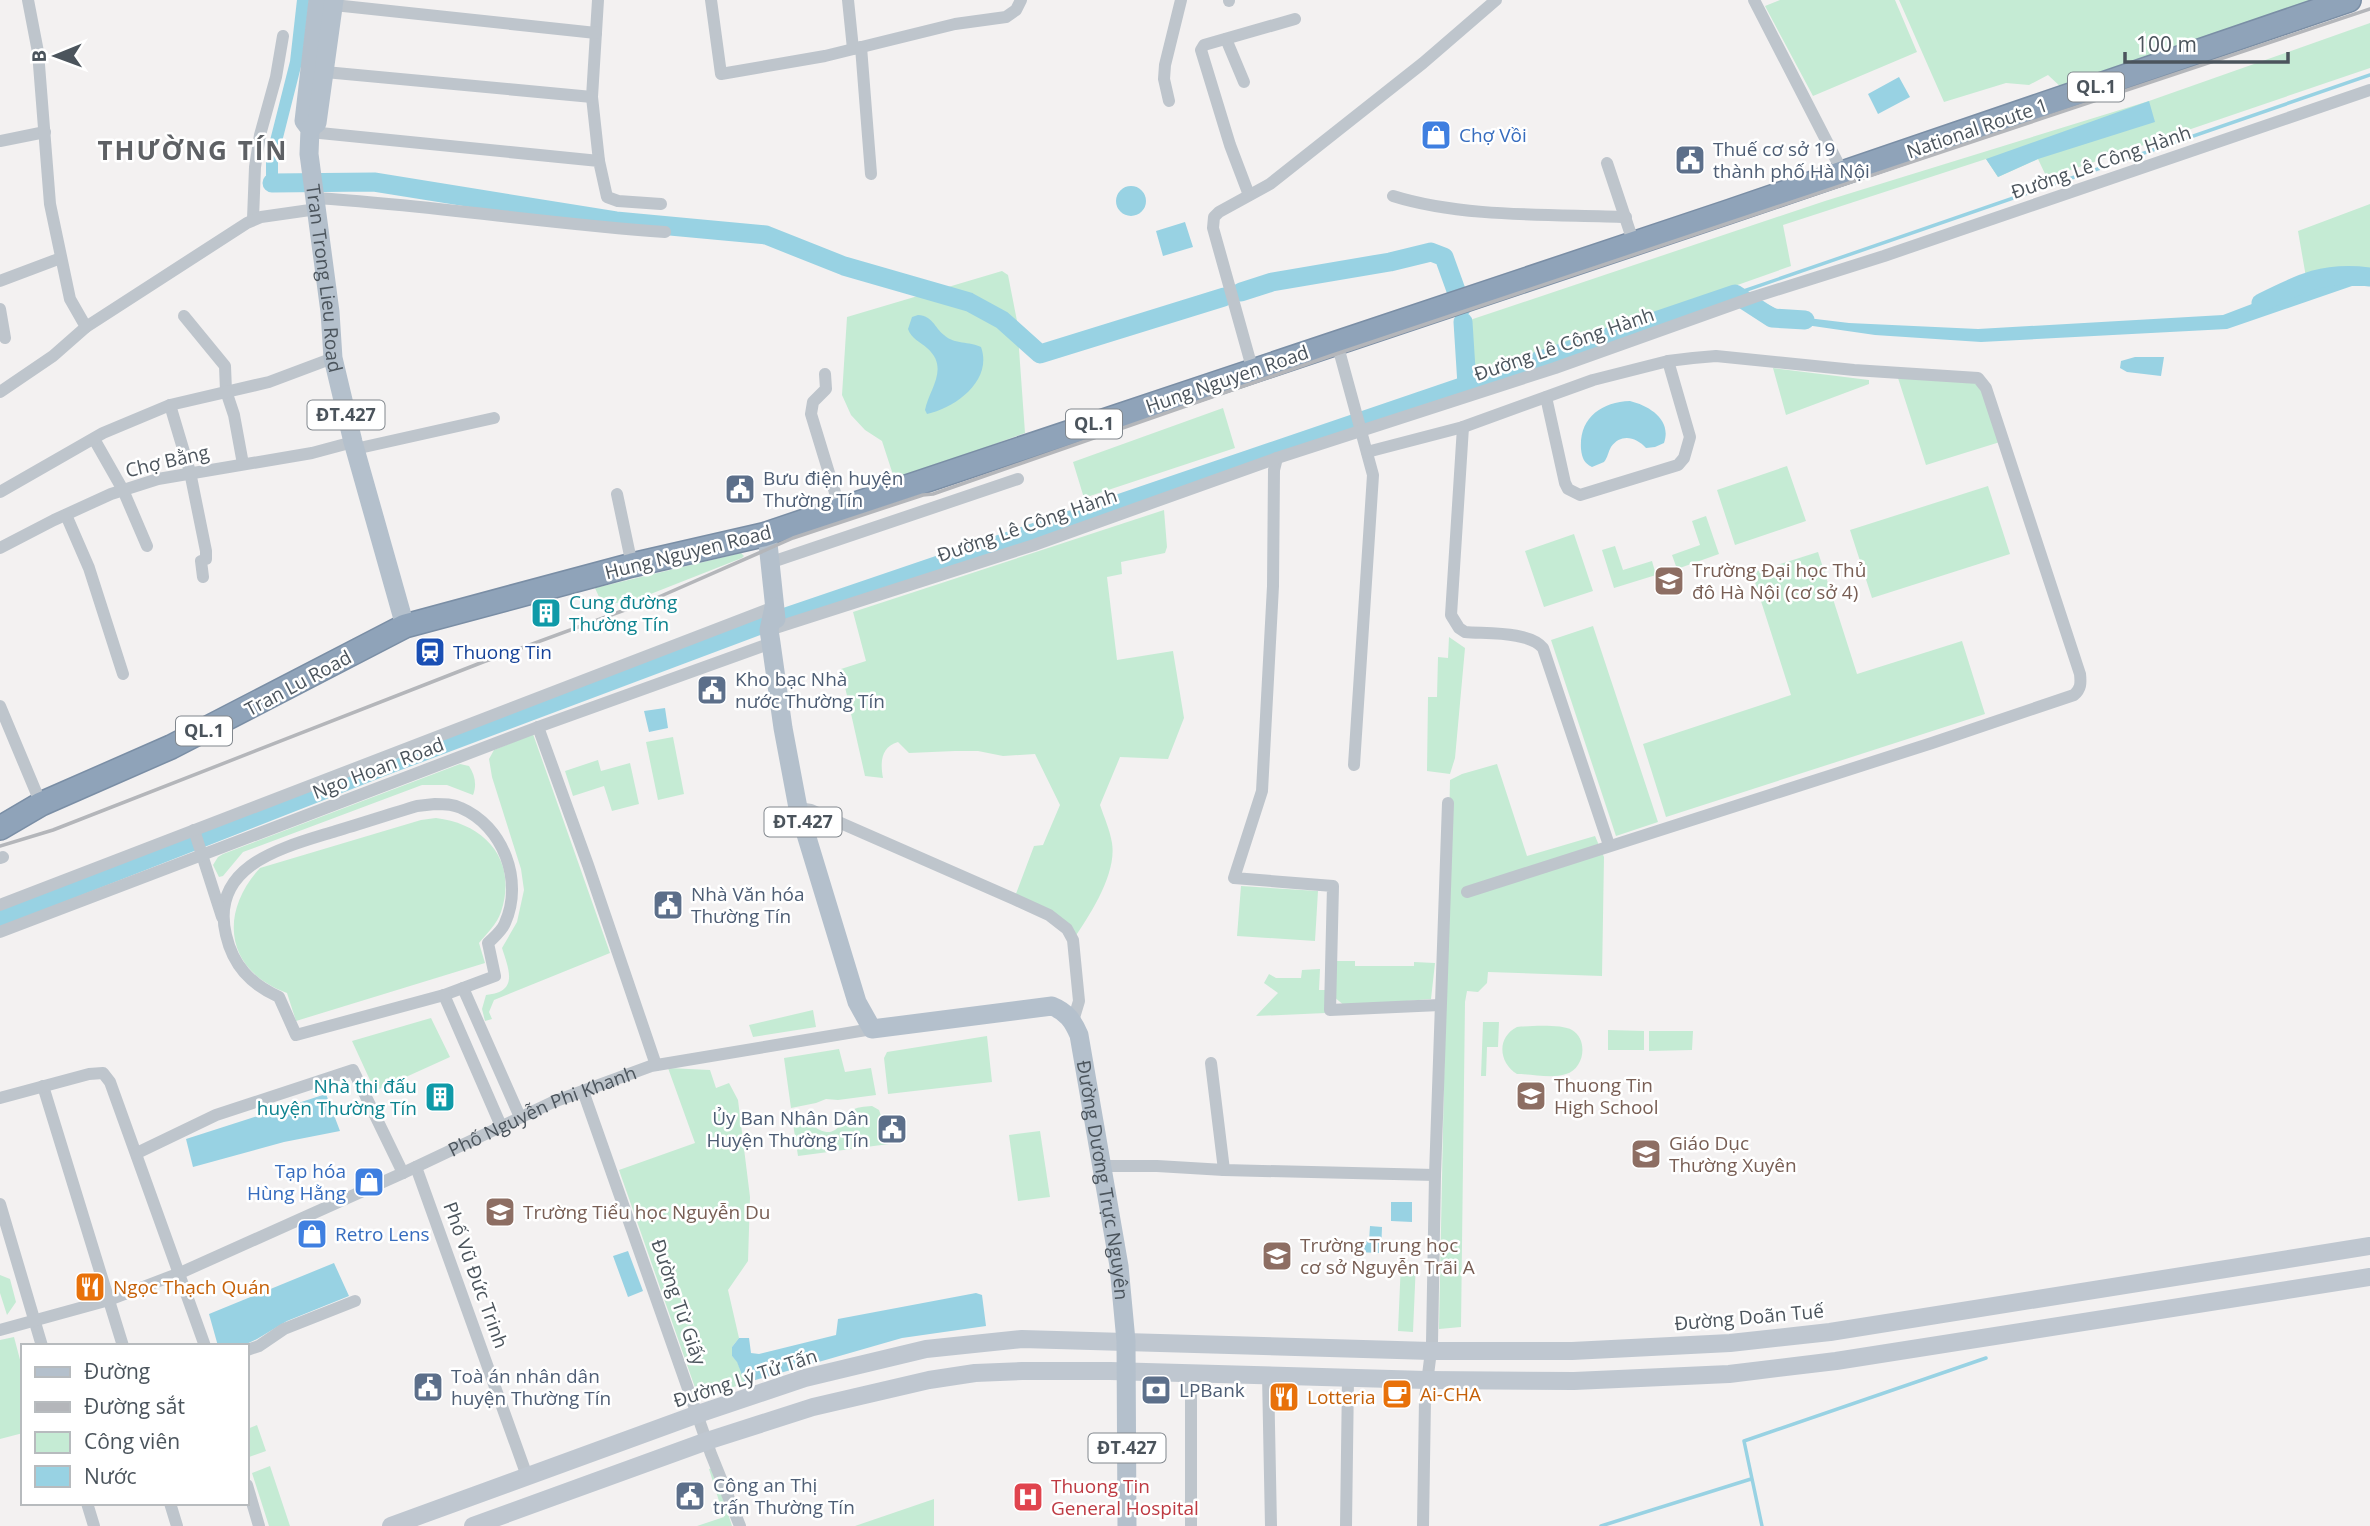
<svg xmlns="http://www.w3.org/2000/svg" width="2370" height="1526" font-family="'Open Sans',sans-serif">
  <rect width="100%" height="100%" fill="#f3f1f1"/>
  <path fill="#c5ebd4" d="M1780,0H1895L1917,52L1813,96L1765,6Z
    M1899,0H2323L2063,89L2048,75L2029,85L2006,83L1944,102Z
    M2370,23V68L2047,178L2038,159L1998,177L1986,159L1783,225L1791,266L1474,378L1455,325L1825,201L2149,101Z
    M2370,204V273H2360L2307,283L2298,231Z
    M1002,271L1008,275L1017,321L1025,433L895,481L882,441L865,430L851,415L842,395L847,317Z
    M1773,368L1869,380V384L1786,415Z
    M1898,378L1975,382L1983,386L2000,442L1926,465Z
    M1223,408L1235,448L1084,498L1073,462Z
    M1787,466L1806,521L1735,545L1717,490Z
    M1988,486L2010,554L1872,598L1850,530Z
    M1164,510L1167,547L1165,553L1121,562L1122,574L1107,577L1117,660L1173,651L1184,718L1168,759L1120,757L1100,805C1104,817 1110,830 1112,843C1117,874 1090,915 1073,940L1067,928L1014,899L1034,846L1043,845L1060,805L1035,754L1003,756L978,751H955L909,753L898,742C881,747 880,762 883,778L865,776L841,669L866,661L853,612Z
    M1706,516L1719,554L1677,569L1672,555L1700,545L1692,521Z
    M1574,534L1593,591L1544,607L1525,551Z
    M1615,546L1623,570L1652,561L1656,575L1614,588L1602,550Z
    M1818,552L1857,674L1962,641L1985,714L1666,817L1643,744L1791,695L1752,573Z
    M741,553L744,556L742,558L643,597L603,606L595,588Z
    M1593,626L1658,822L1616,836L1551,640Z
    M1449,637L1465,648L1455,758L1450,774L1427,771L1428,697H1437L1438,657L1448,658Z
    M533,734L610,953L494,1000L489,1012L492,1019L485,1021L482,1009L486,995C519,992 509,970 502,948L517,922L524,890L521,869L492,777L489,759L494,750Z
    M673,737L684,794L658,800L646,742Z
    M598,760L601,771L630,763L639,804L612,811L604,786L573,796L565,771Z
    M460,764L469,766C475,775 477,785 473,795L447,785H422L243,852L223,876L219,877L213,865L218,857L223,854Z
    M1497,764L1527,856L1595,836L1604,857L1602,976L1488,972L1487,983L1478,992L1467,991L1465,1002L1461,1327L1439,1329L1450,780L1462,774Z
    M436,818C486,824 518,861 501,912C497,924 487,933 479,943L485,963L296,1021L287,993C226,971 218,914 260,868L421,820Z
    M1241,886L1318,891L1315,941L1237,936Z
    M1334,961H1355V966H1414V962L1435,963L1431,999L1345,1006L1334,997Z
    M1320,969L1319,990H1327L1326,1013L1256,1016L1278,993L1264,983L1269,974L1276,978H1301L1302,970Z
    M813,1010L816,1027L753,1037L749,1025Z
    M431,1018L450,1057L375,1091L352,1041Z
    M1483,1022H1499L1498,1047H1487L1486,1076H1481Z
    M1517,1027C1529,1026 1562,1024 1572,1030C1589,1040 1584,1069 1566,1074C1552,1079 1532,1074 1517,1074C1498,1062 1497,1037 1517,1027Z
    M1608,1030L1644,1031V1050H1608Z
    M1649,1031H1693L1692,1050L1649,1051Z
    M987,1036L992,1082L888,1094L884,1058L887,1052Z
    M839,1049L845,1072L871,1068L876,1095L838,1100L826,1099L816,1103L791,1108L784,1058Z
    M668,1068L710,1070L716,1088L729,1083L738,1100L750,1197L748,1261L728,1290L739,1338L732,1347V1356L737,1361L745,1383L699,1399L619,1170L695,1143Z
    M872,1106L879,1110L881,1116L878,1129L889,1144L798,1156L792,1117L801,1116C807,1120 813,1127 820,1130C837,1138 841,1121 850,1112C856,1106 865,1107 872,1106Z
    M1040,1131L1050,1197L1018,1201L1009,1135Z
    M1401,1262H1416L1413,1332L1398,1331Z
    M0,1275L10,1279L16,1302L7,1315L0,1293Z
    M14,1337L23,1371V1433L0,1439V1340Z
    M257,1425L266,1451L249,1457L247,1429Z
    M270,1466L290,1526H269L252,1473Z
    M713,1468L732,1526H697L724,1517L709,1469Z
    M934,1499V1526H855Z"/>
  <path fill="#98d2e3" d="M1899,77L1910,97L1878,114L1868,94Z
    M2149,101L2155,122L2038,159L1998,177L1986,159Z
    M1116 201a15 15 0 1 1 30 0a15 15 0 1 1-30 0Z
    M1185,222L1193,247L1163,256L1156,231Z
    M2360,273H2370V286H2352L2227,329L1981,342L1875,335L1785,322L1759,306L1767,304L1791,316L1849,323L1978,329L2223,315L2307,283Z
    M918,315C933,316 934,327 944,335C955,345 969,341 981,347C993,380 956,408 927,414L925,410C929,389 950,368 927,348C920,342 911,338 908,329L912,317Z
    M2135,357H2164L2161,376L2127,372L2120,368L2121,361Z
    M1630,401C1650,406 1672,420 1664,443L1655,447L1646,448C1636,437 1621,433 1611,447C1608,452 1608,457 1604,462L1592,467C1584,463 1582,458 1581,449C1579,418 1601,402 1630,401Z
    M665,708L668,728L649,732L644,711Z
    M326,1094L340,1131L284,1142L193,1167L186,1139Z
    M1391,1202H1412V1222L1391,1221Z
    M1370,1226L1382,1227L1381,1253L1355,1252L1356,1241H1369Z
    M628,1251L643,1291L628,1297L613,1256Z
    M334,1263L349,1296L287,1321L257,1339L242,1346H218L209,1314Z
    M976,1293L982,1295L986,1326L902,1338L745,1383L737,1362L732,1356V1347L739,1338H749L751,1353L759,1354L836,1335L838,1319Z"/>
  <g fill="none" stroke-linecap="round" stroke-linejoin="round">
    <path stroke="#98d2e3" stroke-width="3.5" d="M1735,294L2370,75
      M1601,1526L1751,1479
      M1762,1526L1744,1441L1986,1358"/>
    <path stroke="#98d2e3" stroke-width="12" d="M272,183V157L296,62L303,0"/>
    <path stroke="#98d2e3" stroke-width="19" d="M272,183L374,182L616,221L766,235L844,266L969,302L1002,320L1040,354L1224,297
      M1241,292L1272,282L1390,262L1431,252L1444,257L1462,307
      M2261,303C2301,283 2324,271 2370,277
      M1463,322L1467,385
      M783,618L1735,294L1772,318L1805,320
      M0,917L390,764L757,626"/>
    <g stroke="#7a8ea5" stroke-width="26">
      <path id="highway" d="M0,828L41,804L171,747L405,626L632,565L763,535L1728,212L2349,0"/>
    </g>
    <g stroke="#bec5cc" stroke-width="12">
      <path d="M598,0L592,97L599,161"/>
      <path d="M711,0L721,74L825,56L955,24L1006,17L1016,10L1021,0"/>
      <path d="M848,0L853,49"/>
      <path d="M1229,0V1"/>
      <path d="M1754,0L1843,173"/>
      <path d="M334,5L596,33"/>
      <path d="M1226,39L1244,82"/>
      <path d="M861,47L871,174"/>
      <path d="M325,72L592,97"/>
      <path d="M1169,101L1164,79L1165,65L1181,0"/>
      <path d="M310,132L599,161L607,197L618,201L661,204"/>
      <path d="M0,141L45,132"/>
      <path d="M1607,163L1634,244"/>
      <path d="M1249,195L1230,145L1201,50L1204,45L1295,19"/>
      <path d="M1393,196C1463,218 1553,214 1626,217"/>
      <path d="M315,198C432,205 548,224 665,232"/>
      <path d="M253,219L255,167L260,135L276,77L283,36"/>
      <path d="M0,281L61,258"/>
      <path d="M0,309L5,338"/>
      <path d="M184,316L225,366L226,391L234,415L243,464"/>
      <path d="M86,327L247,223L261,217L317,209"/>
      <path d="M1337,343L1373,475L1354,765"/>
      <path d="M1253,371L1213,228L1214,217L1219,212L1270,184L1423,63L1496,0"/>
      <path d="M825,374L826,389L813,402L811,414L840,509"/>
      <path d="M0,392L53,356L86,327L70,299L50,204L38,52L28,0"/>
      <path d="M1546,397L1565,483L1568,489L1580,495L1678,465L1684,458L1690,437L1668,361"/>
      <path d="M170,405L190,472L206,551V559L201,561L203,577"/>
      <path d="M1463,427L1451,615L1459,628L1465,632C1486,634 1529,631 1543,648L1609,845"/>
      <path d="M94,439L123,490L147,546"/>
      <path d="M355,449L494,418"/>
      <path d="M1367,452L1463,427L1593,380L1668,361L1693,358L1716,356L1854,370L1978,378L1986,388L2080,674C2081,683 2081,689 2074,695L1932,743L1467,892"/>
      <path d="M1277,458L1274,470L1273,586L1262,791L1234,878L1333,886L1330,1010L1440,1005"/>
      <path d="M0,492L103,433L170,405L269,382L333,358"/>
      <path d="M617,494L632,565"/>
      <path d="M66,515L89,568L123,674"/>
      <path d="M0,548L54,520L111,494L158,479L312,453L353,442"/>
      <path d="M772,562L1018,479"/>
      <path d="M769,630L1034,545L1277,458L1555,368L1754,297L1884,256L2370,90"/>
      <path d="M0,706L41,804"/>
      <path d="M538,727L588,865L656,1065"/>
      <path d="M435,804C444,804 453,804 461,808C503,826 524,881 505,923C502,931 494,937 488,943L495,976L444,995L296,1035L279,997C250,984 233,965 226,935C209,864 285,847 336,831C363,823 390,814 417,806Z"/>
      <path d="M798,808L811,810L1014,899L1049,915L1067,929L1073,940L1079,1001L1073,1021"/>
      <path d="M194,830L222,917"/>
      <path d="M0,858L3,857"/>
      <path d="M0,905L774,607"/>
      <path d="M0,932L538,727L771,643"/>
      <path d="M463,988L520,1117"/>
      <path d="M444,995L501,1126"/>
      <path d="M1211,1063L1224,1170L1435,1175"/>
      <path d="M43,1086L123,1346"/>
      <path d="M583,1091L711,1454L740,1526"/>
      <path d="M0,1098L89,1074L103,1073L110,1082L205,1346"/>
      <path d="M137,1153L216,1115L353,1070L403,1173"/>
      <path d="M1102,1166H1157L1224,1170"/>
      <path d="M416,1167L527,1476"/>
      <path d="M0,1204L42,1346"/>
      <path id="s1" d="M0,1330L109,1300L180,1273L403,1173L553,1102L651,1066L872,1029"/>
      <path d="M247,1350L259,1346L284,1329L355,1301"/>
      <path d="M1191,1373V1526"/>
      <path d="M1268,1375L1271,1526"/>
      <path d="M247,1485L259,1526"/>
      <path d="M87,1503L94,1526"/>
      <path d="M170,1503L177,1526"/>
      <path d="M1346,1526L1348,1378"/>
      <path d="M1423,1526L1425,1399L1432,1343L1435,1175L1448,803"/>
    </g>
    <path stroke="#bfc7d0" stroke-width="18" d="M391,1526L698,1414L805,1378L926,1349L1022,1339L1431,1351H1572L1730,1343L1830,1332L2370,1246
      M473,1526L707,1441L813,1407L929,1380L975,1373L1022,1371H1110L1426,1380L1574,1381L1729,1374L1836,1361L2370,1277"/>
    <g stroke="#b4c0cc" stroke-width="19">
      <path id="s2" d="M318,0L304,121L310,129L309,154L330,312L333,358L353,442L405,626"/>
      <path d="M310,129L317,123L334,0"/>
      <path d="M767,534L776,619"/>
      <path id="s3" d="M774,607L769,630L771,643L783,728L798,808L857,1002L872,1029L1052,1006C1067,1012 1073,1021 1079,1035L1119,1266L1126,1341L1127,1526"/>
    </g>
    <use href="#highway" stroke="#8fa3b9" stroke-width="23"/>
    <path stroke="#b4b6ba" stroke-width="3.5" d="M0,846L53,830L483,662L652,600L793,538L923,495L933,494L1330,356L2370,9"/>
  </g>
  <defs>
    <g id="shop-square" transform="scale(1.575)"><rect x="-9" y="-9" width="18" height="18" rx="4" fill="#3f7fe0" stroke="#fff"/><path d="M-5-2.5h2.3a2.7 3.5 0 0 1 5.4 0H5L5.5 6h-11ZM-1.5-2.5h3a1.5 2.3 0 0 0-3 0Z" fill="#fff"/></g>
    <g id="civic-square" transform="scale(1.575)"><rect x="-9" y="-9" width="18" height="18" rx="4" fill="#5c6f8a" stroke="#fff"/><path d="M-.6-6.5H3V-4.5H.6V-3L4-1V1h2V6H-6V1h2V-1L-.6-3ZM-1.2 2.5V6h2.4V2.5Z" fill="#fff"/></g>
    <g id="university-square" transform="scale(1.575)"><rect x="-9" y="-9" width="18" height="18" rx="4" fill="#8d6e63" stroke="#fff"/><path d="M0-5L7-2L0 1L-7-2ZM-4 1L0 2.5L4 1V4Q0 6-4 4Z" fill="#fff"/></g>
    <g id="building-square" transform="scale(1.575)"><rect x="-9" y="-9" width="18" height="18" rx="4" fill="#0f9aa8" stroke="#fff"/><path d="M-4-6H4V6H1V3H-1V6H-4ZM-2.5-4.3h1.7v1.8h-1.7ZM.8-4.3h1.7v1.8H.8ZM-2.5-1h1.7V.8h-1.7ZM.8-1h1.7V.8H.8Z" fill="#fff"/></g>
    <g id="station-square" transform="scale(1.575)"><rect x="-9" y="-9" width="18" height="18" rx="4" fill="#1a4fb4" stroke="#fff"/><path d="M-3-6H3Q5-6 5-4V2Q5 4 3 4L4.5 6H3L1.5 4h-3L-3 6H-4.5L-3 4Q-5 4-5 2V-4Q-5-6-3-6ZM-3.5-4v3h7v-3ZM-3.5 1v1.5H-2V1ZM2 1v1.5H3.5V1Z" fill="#fff"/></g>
    <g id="school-square" transform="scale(1.575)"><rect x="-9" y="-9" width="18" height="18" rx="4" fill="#8d6e63" stroke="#fff"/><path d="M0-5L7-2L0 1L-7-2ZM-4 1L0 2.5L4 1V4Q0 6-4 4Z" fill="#fff"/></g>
    <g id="restaurant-square" transform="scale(1.575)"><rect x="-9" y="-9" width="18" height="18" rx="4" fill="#e8710a" stroke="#fff"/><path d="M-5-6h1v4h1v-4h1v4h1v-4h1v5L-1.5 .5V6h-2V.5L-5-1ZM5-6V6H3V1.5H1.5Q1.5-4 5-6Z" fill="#fff"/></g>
    <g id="bank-square" transform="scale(1.575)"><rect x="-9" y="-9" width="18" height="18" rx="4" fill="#5c6f8a" stroke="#fff"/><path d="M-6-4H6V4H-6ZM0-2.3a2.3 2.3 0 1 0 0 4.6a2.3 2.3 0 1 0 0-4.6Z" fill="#fff"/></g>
    <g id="cafe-square" transform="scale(1.575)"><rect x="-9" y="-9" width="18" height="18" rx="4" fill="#e8710a" stroke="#fff"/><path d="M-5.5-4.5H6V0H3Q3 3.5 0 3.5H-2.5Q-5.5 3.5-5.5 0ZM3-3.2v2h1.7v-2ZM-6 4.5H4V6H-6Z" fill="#fff"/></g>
    <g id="hospital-square" transform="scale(1.575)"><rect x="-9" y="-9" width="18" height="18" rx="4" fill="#e0444e" stroke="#fff"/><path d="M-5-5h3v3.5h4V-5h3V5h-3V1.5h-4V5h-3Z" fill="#fff"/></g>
  </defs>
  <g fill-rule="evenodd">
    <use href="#shop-square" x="1436" y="135"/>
    <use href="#civic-square" x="1690" y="160"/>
    <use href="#civic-square" x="740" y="489"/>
    <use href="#university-square" x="1669" y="581"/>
    <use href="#building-square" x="546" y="613"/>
    <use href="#station-square" x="430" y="652"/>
    <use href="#civic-square" x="712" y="690"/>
    <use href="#civic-square" x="668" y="905"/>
    <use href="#school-square" x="1531" y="1096"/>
    <use href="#building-square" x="440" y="1097"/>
    <use href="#civic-square" x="892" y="1129"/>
    <use href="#school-square" x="1646" y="1154"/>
    <use href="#shop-square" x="369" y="1182"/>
    <use href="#school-square" x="500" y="1212"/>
    <use href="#shop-square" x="312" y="1234"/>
    <use href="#school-square" x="1277" y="1256"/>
    <use href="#restaurant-square" x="90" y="1287"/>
    <use href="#civic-square" x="428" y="1387"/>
    <use href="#bank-square" x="1156" y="1390"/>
    <use href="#cafe-square" x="1397" y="1394"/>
    <use href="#restaurant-square" x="1284" y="1397"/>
    <use href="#civic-square" x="690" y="1496"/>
    <use href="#hospital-square" x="1028" y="1497"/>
  </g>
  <g text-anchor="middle" stroke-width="5" stroke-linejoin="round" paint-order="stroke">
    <g fill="#fff" stroke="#81878d" stroke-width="2">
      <rect x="2068" y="72.5" width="56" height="29" rx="5"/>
      <rect x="307.5" y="400.5" width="77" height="29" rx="5"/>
      <rect x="1066" y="409.5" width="56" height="29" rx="5"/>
      <rect x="176" y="716.5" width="56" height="29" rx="5"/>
      <rect x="764.5" y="807.5" width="77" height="29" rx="5"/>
      <rect x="1088.5" y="1433.5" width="77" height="29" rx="5"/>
    </g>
    <g font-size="18" font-weight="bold" fill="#4b545c">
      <text x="2096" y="93">QL.1</text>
      <text x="346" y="421">ĐT.427</text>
      <text x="1094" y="430">QL.1</text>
      <text x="204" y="737">QL.1</text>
      <text x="803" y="828">ĐT.427</text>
      <text x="1127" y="1454">ĐT.427</text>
    </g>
    <g font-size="19" fill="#4b545c" stroke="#fff">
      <text transform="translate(1977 128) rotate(-19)" y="7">National Route 1</text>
      <text transform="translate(2101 162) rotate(-19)" y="7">Đường Lê Công Hành</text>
      <text dy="7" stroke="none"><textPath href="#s2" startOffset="282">Tran Trong Lieu Road</textPath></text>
      <text transform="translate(1564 344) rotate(-19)" y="7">Đường Lê Công Hành</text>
      <text transform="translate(1227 379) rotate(-19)" y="7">Hung Nguyen Road</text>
      <text transform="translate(167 461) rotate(-13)" y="7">Chợ Bằng</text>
      <text transform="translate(1027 525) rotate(-19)" y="7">Đường Lê Công Hành</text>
      <text transform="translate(688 552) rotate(-14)" y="7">Hung Nguyen Road</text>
      <text transform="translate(298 683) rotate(-28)" y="7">Tran Lu Road</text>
      <text transform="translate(378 768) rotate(-21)" y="7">Ngo Hoan Road</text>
      <text dy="7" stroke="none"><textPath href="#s1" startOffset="586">Phố Nguyễn Phi Khanh</textPath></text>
      <text dy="7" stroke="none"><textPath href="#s3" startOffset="807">Đường Dương Trực Nguyên</textPath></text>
      <text transform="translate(476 1275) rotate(70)" y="7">Phố Vũ Đức Trinh</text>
      <text transform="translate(679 1302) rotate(71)" y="7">Đường Từ Giấy</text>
      <text transform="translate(1749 1317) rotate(-5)" y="7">Đường Doãn Tuế</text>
      <text transform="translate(745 1378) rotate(-18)" y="7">Đường Lý Tử Tấn</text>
    </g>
    <g font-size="19" fill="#366cbe" stroke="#fff" text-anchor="start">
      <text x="1459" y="142">Chợ Vồi</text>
      <text x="346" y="1178" text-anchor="end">Tạp hóa<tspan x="346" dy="22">Hùng Hằng</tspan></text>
      <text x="335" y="1241">Retro Lens</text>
    </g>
    <g font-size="19" fill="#4e5e75" stroke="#fff" text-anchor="start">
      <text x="1713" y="156">Thuế cơ sở 19<tspan x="1713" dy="22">thành phố Hà Nội</tspan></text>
      <text x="763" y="485">Bưu điện huyện<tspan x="763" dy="22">Thường Tín</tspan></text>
      <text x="735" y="686">Kho bạc Nhà<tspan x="735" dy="22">nước Thường Tín</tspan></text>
      <text x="691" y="901">Nhà Văn hóa<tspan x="691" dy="22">Thường Tín</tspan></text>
      <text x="869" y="1125" text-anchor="end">Ủy Ban Nhân Dân<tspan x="869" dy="22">Huyện Thường Tín</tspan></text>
      <text x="451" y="1383">Toà án nhân dân<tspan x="451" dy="22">huyện Thường Tín</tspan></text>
      <text x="1179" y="1397">LPBank</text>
      <text x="713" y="1492">Công an Thị<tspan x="713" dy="22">trấn Thường Tín</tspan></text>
    </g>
    <g font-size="19" fill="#785e54" stroke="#fff" text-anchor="start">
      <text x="1692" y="577">Trường Đại học Thủ<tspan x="1692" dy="22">đô Hà Nội (cơ sở 4)</tspan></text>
      <text x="1554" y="1092">Thuong Tin<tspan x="1554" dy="22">High School</tspan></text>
      <text x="1669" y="1150">Giáo Dục<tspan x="1669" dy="22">Thường Xuyên</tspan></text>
      <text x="523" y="1219">Trường Tiểu học Nguyễn Du</text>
      <text x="1300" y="1252">Trường Trung học<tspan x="1300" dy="22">cơ sở Nguyễn Trãi A</tspan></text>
    </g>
    <g font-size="19" fill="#0d838f" stroke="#fff" text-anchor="start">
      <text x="569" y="609">Cung đường<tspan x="569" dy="22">Thường Tín</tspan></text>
      <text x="417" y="1093" text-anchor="end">Nhà thi đấu<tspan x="417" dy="22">huyện Thường Tín</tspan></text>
    </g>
    <g font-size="19" fill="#164399" stroke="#fff" text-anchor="start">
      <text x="453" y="659">Thuong Tin</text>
    </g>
    <g font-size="19" fill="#c56008" stroke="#fff" text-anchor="start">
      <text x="113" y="1294">Ngọc Thạch Quán</text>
      <text x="1420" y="1401">Ai-CHA</text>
      <text x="1307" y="1404">Lotteria</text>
    </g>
    <g font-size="19" fill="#be3a42" stroke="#fff" text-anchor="start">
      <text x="1051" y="1493">Thuong Tin<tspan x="1051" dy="22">General Hospital</tspan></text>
    </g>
    <g font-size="26" font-weight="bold" letter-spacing="2" fill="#5e6165" stroke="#fff">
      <text x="193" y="160">THƯỜNG TÍN</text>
    </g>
  </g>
  <rect x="21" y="1344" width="228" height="161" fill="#ffffff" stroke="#b7bbbe" stroke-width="2"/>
  <rect x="35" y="1367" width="35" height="10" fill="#b4c0cc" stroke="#b7bbbe" stroke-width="2"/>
  <text x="84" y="1379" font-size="21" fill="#4b545c">Đường</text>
  <rect x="35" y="1402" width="35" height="10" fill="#b4b6ba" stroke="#b7bbbe" stroke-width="2"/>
  <text x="84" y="1414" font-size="21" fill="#4b545c">Đường sắt</text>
  <rect x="35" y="1432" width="35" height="21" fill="#c5ebd4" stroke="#b7bbbe" stroke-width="2"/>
  <text x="84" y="1449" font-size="21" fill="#4b545c">Công viên</text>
  <rect x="35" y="1466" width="35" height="21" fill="#98d2e3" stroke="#b7bbbe" stroke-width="2"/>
  <text x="84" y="1484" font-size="21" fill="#4b545c">Nước</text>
  <g transform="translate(56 56) rotate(269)" stroke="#ffffff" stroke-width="5" paint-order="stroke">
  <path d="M0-5L12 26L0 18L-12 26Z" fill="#4b545c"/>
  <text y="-10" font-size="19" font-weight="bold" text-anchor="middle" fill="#4b545c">B</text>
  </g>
  <path d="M2125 52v10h163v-10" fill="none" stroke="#4b545c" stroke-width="3.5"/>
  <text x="2136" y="52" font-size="21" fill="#4b545c" stroke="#ffffff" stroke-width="5" paint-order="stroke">100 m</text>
</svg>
